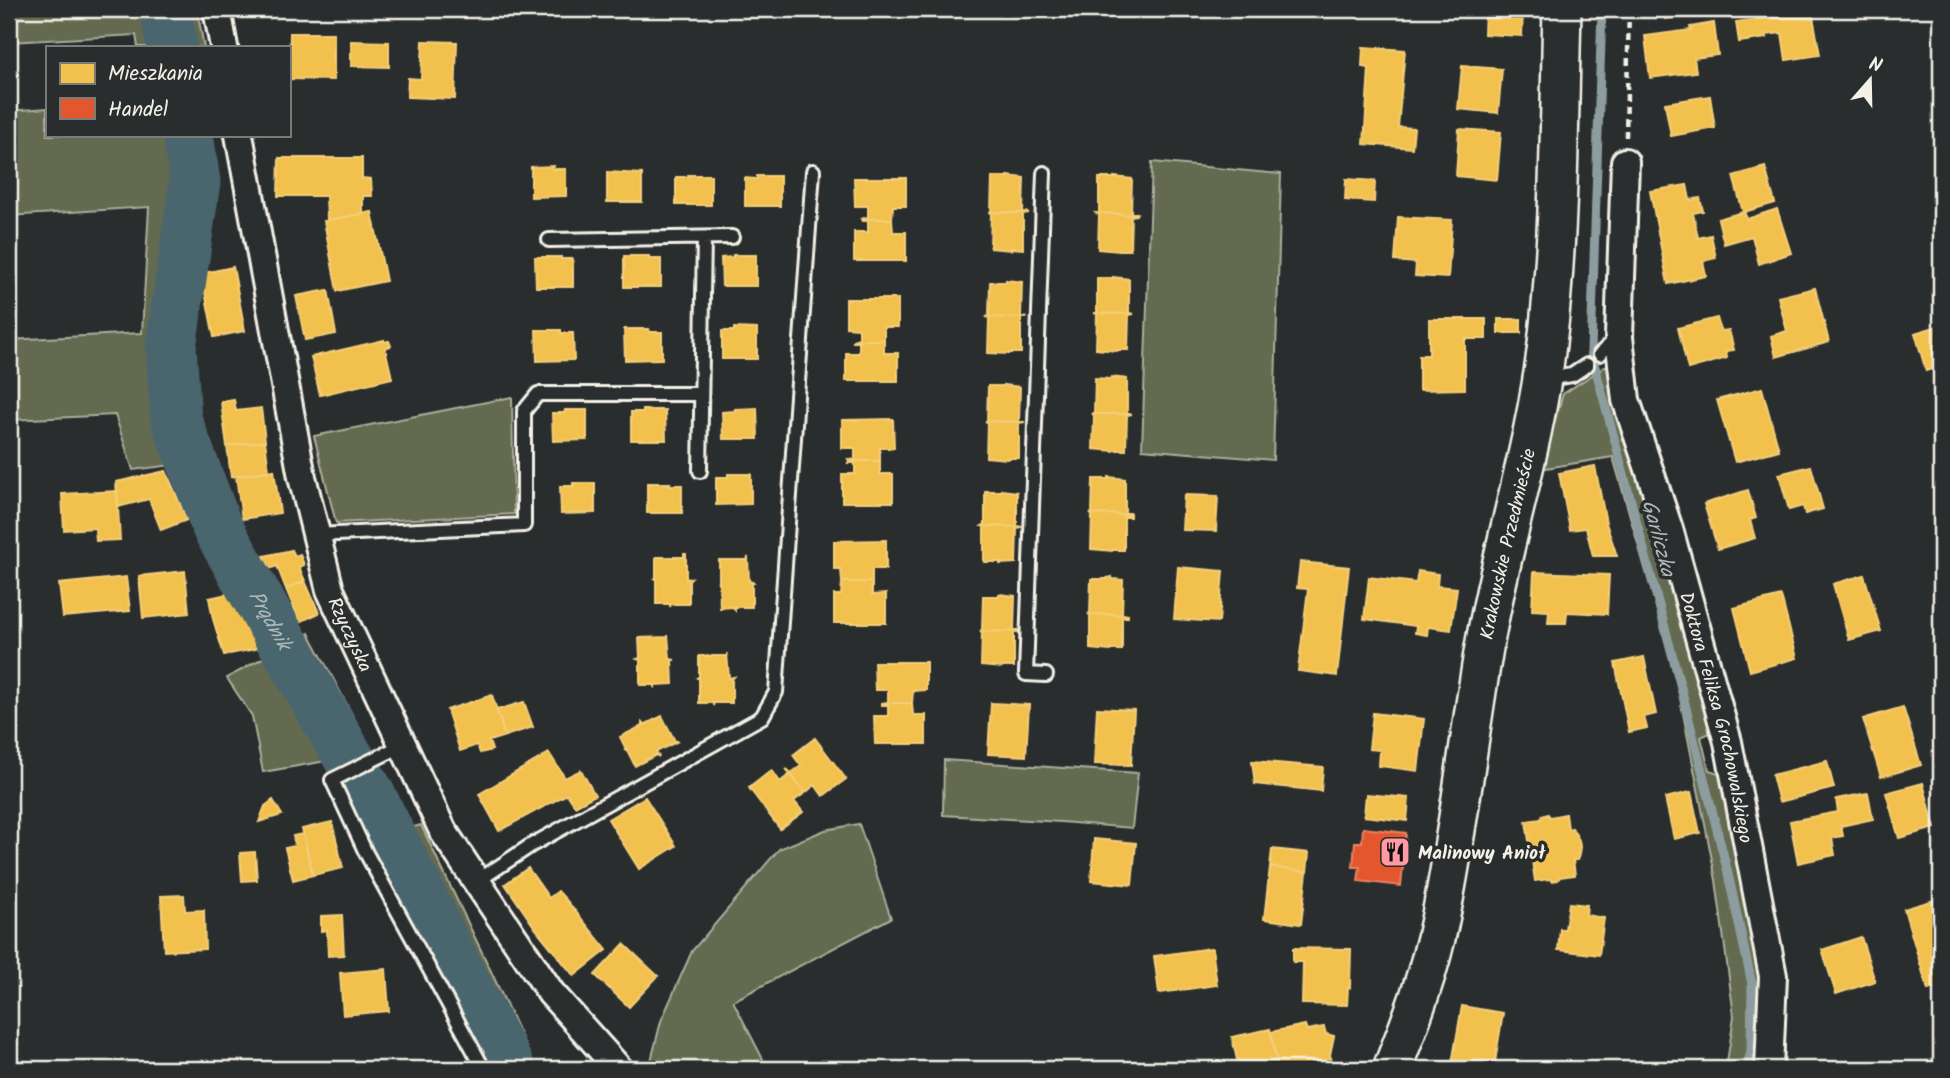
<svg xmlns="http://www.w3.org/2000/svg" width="1950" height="1078" font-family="Kalam,sans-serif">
  <rect width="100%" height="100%" fill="#2a2d2e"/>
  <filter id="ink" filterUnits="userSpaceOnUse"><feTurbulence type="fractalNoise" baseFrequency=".0143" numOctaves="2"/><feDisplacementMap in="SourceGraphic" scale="14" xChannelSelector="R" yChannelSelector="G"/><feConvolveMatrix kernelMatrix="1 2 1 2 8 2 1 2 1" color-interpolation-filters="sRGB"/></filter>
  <g filter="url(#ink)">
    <path fill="#646a50" stroke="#acae9c" stroke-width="2" d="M9,9H197L204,47H138L136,35L9,42Z
      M47,108V135H212L206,150L183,318L180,383L198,462L216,467L232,532L205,534L196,499L180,464L133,470L115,415L9,420V340L142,333L149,207L9,216V111Z
      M1152,162L1281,174L1273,460L1142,449Z
      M1612,362L1712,732L1701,737L1709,770L1719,773L1764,979L1758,1069H1726L1734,1016L1716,880L1675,673L1613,457L1540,469L1563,394Z
      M512,397L514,514L336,523L314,436Z
      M259,561L301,637L309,633L370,748L332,760L263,772L252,716L227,678L275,651L232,564Z
      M944,760L1138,773L1132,828L1061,822L943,815Z
      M381,765L400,831L421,825L490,969L536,1069H493L467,1009L343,782Z
      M859,824L891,918L733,1001L768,1069H649L661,1021L692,951L779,849L825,830Z"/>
    <path fill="#f2c14e" stroke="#f3cf7c" stroke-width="2" d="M1485,9H1523L1522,36L1484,34Z
      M1664,9H1706V14L1665,19Z
      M1812,11L1820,55L1786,60L1782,33L1766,35L1767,38L1739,42L1736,22Z
      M1714,23L1718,55L1694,58L1696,72L1650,78L1645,36L1691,30L1690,27Z
      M290,33H334V80L289,79Z
      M351,41L389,42V67L351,66Z
      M423,41L457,42L455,99L407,97L408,78L421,79Z
      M1363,47L1405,50L1398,127L1414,128L1412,148L1364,144L1369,68L1362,67Z
      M1462,66L1502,69L1498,113L1458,109Z
      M1710,96L1715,128L1671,136L1665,103Z
      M1459,129L1501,132L1497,180L1456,176Z
      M279,158H362V178L371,179L372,196H363V214L327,220L326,196H278Z
      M554,166L553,169H566V196L531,197V167Z
      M1765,167L1775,203L1744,212L1747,219L1777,209L1791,253L1759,264L1752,236L1724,244L1718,219L1743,212L1733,176Z
      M607,172L642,174V202H607Z
      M688,175H711V205H676V177H688Z
      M757,176H780V206H745V178L757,179Z
      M1008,176L1024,178L1023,212L1029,213L989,212H991L992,177H1008Z
      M1115,177L1132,179L1131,213H1137L1136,215L1096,213H1099V178H1116Z
      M854,178H906V206H893L892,219H861L868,217V206H855Z
      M1346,179L1375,181L1374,202L1345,200Z
      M1687,185L1690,200L1700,198L1703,211L1693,213L1698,238L1711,235L1716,258L1703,261L1706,276L1668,284L1650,191Z
      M372,212L386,281L337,291L324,221Z
      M989,212L1029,213L1023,214V249L1011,248V250L990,248L991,213Z
      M1096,213L1136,215L1131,216L1130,250H1119V251L1098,249L1099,215Z
      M1398,217L1452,220L1448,278L1415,276L1416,263L1395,261Z
      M861,219H892L893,232H906V261H854V232H868V221H862Z
      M733,255H756V286H722L721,258L733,257Z
      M624,256H649V259H661V287H624Z
      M535,257H561V259H573V287H536Z
      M233,267L245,331L214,337L205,292L198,294L194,275Z
      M1113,277L1129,279V313L1134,314L1094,313H1097V278H1113Z
      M1006,280L1022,282L1021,317L1027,318L986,317L989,316L990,282H1006Z
      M1815,288L1829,342L1776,357L1771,336L1787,331L1778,297Z
      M328,290L336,334L305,340L296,296Z
      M846,299H898V327H884V340H853L859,338V328L846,327Z
      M1094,313L1134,314L1129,315L1128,350H1117V351L1096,349L1097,314Z
      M986,317L1027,318H1021V353H1009V354L988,353L989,318Z
      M1717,318L1721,331L1729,330L1734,350L1726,351L1727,358L1688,369L1678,328Z
      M1429,319H1486V339H1465V389L1419,390V355H1429Z
      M1498,319H1521V333H1498Z
      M1941,325V366L1926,371L1915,333Z
      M734,328L757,329V359H722V331H734Z
      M624,329H649L650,332H662V359L625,360Z
      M536,330H561V333H573L574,360L537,361Z
      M384,340V342L389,341L391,346L385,348L392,378L320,395L311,357Z
      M853,340H884V353H898V381H846V353H859V342H853Z
      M1111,377L1127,379V414H1132H1092L1094,413L1095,378L1111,379Z
      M1004,385L1020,387L1019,422H1025L985,421H987L988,386H1004Z
      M1762,388L1779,450L1735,462L1717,400Z
      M234,400L236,411L261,408L265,441L227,446L221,402Z
      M757,408L758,439H723L722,412L734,411L735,409Z
      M565,410H587V440L553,441L552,413H564Z
      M643,410H665L666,440H631V412H643Z
      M1092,414H1132L1127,415L1126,450H1115L1114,451L1093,449L1094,415Z
      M893,419L894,448H880V461H849L848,459L855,460V448H842V420Z
      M985,421L1025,422L1019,423V458H1007V459L986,457L987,422Z
      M265,441L269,471L231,477L227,446Z
      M1941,441V469L1933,444Z
      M849,461H880V474H893V502H842V474H855V463H848Z
      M1595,466L1606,523L1617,556H1593L1586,528L1570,530L1559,473Z
      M1811,466L1823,509L1805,514L1803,506L1789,510L1779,474Z
      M274,470L280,513L242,519L236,476Z
      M166,471L187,520L161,530L149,499L118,507L116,482Z
      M728,474H751V504L716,505V477H728Z
      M1109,477L1125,479V513H1130V515L1090,514L1092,513L1093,479H1109Z
      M573,483H595V513L561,514L560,486H573Z
      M647,483H670L669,485H682V513H647Z
      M1001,490L1017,492V526L1022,527L982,526L985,524V491H1001Z
      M1748,490L1756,518L1750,520L1755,538L1718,549L1704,504Z
      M117,491L120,540L96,541L95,528L64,530L62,494Z
      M1184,495L1218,496L1216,531L1182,530Z
      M1090,514L1130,515V517H1124V550H1112V551L1091,549L1092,515Z
      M982,526L1022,527L1017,528L1016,563L1000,564V562H984V527Z
      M886,540V569H872V582H842L841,569H834V541Z
      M292,550L295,556L300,554L304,565L299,567L305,581L286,589L277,566L269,569L264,556Z
      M684,554H686V579L691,578L689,580V604H671L670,607V604H656V579H654L656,578V557H684Z
      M748,557L749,581L755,583H752V607H735V610L733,607L720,608L719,582L717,581H719V560H747Z
      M1300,562L1349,567L1337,676L1298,671L1308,589L1297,588Z
      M1178,567L1223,571L1219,622L1174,619Z
      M185,571L189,613L143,618L139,576Z
      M1418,571L1438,574L1437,586L1457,588L1451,630L1428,627L1427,635L1415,633L1416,626L1364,619L1369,577L1416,583Z
      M1534,572L1609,575L1607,614L1567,612L1566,623H1548L1549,611L1532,610Z
      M1864,575L1881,631L1849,640L1833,584Z
      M126,577L130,611L63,617L59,584Z
      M1112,577V579L1123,580L1122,614L1128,615L1088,614L1090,613L1091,579H1107V578Z
      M305,581L319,613L300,622L286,589Z
      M842,582H872V595L886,594V623H834V595H841Z
      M237,592L265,647L224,655L213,619L209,598Z
      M999,594L1015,596L1014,630H1020V632L980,631L982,630L983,596H999Z
      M1781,596L1797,658L1750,671L1734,608Z
      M1088,614L1128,615V617H1122V650H1111L1110,651L1090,649V615Z
      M980,631L1020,632H1014V667H1002V668L981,666L982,632Z
      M668,635L670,659L675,660H672L673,684L655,685V687L653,685H640V660L637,659L640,658L639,638L668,637Z
      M727,653L729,678L734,677L732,679V703H714L713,706V703H699V678H696L699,677V656H727Z
      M1644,657L1656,714L1644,717L1647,728L1629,732L1615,663Z
      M874,662H926V690L913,691L912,703H881L888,702V690H875Z
      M492,695L505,736L489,741L492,750L480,753L477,745L460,751L447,710Z
      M524,702L533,727L505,736L497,710Z
      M881,703H912L913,715H926V744H875L874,716H888V705H881Z
      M991,703L1029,705L1026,756L988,754Z
      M1903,707L1921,765L1881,777L1863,719Z
      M1097,708L1134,710L1131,765L1094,764Z
      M1373,713L1424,719L1418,771L1379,766L1380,750L1369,749Z
      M662,716L675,741H678L656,752L659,757L656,755L635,766L627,750H624L626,749L620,737L642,726V723L644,725Z
      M815,738L846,779L823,796L815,785L805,793L787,769L791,773L801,766L793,755Z
      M549,753L565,778L581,770L595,795L575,806L567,794L499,831L479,794Z
      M1252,761L1323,767L1321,791L1255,784Z
      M1827,761L1834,788L1779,802L1772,775Z
      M786,769L805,793L794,801L803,812L780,829L749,788L772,770L780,782L790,774Z
      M1923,783L1935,828L1899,838L1886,793Z
      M1691,792L1700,833L1674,839L1665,798Z
      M1868,793L1873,819L1841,826L1843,836L1832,838L1835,855L1798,863L1790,821L1838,812L1836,799Z
      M1366,794L1409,798L1407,821L1364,816Z
      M645,797L676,846L639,869L608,819Z
      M273,800L282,815L259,822L265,806Z
      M1548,814L1550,817L1566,814L1568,829L1572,828L1579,840L1580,847L1578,860H1573L1575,875L1560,877L1558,880L1552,881L1550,879L1535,881L1526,821L1541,819L1542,816Z
      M332,822L343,868L313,875L302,829Z
      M303,834L313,875L293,880L285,848L295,846L293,836Z
      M1094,839L1136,843L1132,885L1091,881Z
      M1272,849L1309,853L1307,872L1270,867Z
      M255,852L257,880L242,881L240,853Z
      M1270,867L1307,872L1301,924L1264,919Z
      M528,868L549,898L558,891L567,901L607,950L574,976L535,928L505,884Z
      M184,895L185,911L204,910L205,949L164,951L161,896Z
      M1941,898V986L1928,990L1904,909Z
      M1569,903L1587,905L1586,915L1604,918L1599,955L1558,950L1560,929H1565Z
      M342,915L344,955L328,956L327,930L321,931V916Z
      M1861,937L1875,981L1836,994L1822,950Z
      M624,944L658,976L629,1007L595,975Z
      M1212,948L1217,985L1159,993L1154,956Z
      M1293,948L1351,949L1350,988H1348L1347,1005L1302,1004L1303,962H1293Z
      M386,969L389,1011L343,1015L340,973Z
      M1462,1006L1503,1013L1494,1068L1501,1069H1451Z
      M1305,1025L1307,1030L1324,1027L1326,1034L1334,1036L1330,1055L1332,1061L1313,1065L1314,1069H1278L1271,1032Z
      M1270,1029L1278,1069H1239L1232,1037Z
      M558,1061L567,1069H550Z
      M1900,1063V1069H1855Z"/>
    <path fill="#e4572e" stroke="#e98566" stroke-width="2" d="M1363,828L1406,833L1401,886L1358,881L1360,867H1353L1355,842H1362Z"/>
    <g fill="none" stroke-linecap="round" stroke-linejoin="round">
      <path stroke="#8d9d9f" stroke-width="9" d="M1602,9L1591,352L1679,680L1727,869L1752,984L1751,1052L1746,1069"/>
      <g stroke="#49656e" stroke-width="51">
        <path d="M165,9L172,47"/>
        <path id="s1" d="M188,135L195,182L171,347L176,419L217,527L370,795L460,974L510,1069"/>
      </g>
      <g stroke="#f4f1e8" stroke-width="18">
        <path id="lane" d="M1044,173L1026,674L1046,675
          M549,240L732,237
          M1600,354L1618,337
          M1545,379L1572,375L1587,365
          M700,471L704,238
          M316,535L524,525V411L538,394H701
          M403,745L332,780L366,853L481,1064
          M476,882L530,846L762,717L776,692L813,171"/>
      </g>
      <g stroke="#f4f1e8" stroke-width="32">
        <g id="street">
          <path d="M217,9L224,47"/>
          <path id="s2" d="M239,135L302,477L330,590L443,831L551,993L619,1069"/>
          <path id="s3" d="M1625,162L1619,337L1626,400L1669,529L1728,742L1773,976L1769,1069"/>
        </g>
      </g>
      <g stroke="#f4f1e8" stroke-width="42">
        <g id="secondary">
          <path id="s4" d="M1392,1069C1411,1021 1430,971 1440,920C1459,828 1469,734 1485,642C1503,542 1535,445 1547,344C1560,233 1559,120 1562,9"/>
        </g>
      </g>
      <path stroke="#f4f1e8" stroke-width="4.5" stroke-dasharray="7 5" stroke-linecap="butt" d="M1626,137L1629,9"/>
      <use href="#lane" stroke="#2a2d2e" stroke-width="12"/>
      <use href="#street" stroke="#2a2d2e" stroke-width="26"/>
      <use href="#secondary" stroke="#2a2d2e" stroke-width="37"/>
    </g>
  </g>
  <defs>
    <g id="restaurant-square" transform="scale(1.575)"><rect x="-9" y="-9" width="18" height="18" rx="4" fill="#ff9aa2" stroke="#2a2d2e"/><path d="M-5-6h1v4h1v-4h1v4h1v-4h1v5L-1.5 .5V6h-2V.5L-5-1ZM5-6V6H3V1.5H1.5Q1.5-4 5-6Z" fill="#111"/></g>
  </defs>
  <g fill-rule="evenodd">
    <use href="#restaurant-square" x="1395" y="852"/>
  </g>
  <g text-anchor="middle" stroke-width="7" stroke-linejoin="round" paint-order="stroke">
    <g font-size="19" fill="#f4f1e8" stroke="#2a2d2e">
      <text dy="7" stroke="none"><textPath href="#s4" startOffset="539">Krakowskie Przedmieście</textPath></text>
      <text dy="7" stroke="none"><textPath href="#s2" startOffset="513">Rzyczyska</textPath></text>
      <text dy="7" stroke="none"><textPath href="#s3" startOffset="569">Doktora Feliksa Grochowalskiego</textPath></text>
    </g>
    <g font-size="19" font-weight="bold" fill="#f4f1e8" stroke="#2a2d2e" text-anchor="start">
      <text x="1418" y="859">Malinowy Anioł</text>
    </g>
    <g font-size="21" font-style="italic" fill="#b0b9b7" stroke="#2a2d2e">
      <text transform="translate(1659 538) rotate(75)" y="7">Garliczka</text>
      <text dy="7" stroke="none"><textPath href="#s1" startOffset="509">Prądnik</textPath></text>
    </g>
  </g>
  <rect width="1950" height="1078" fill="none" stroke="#2a2d2e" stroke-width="35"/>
  <rect x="18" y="18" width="1915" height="1043" fill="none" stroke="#f4f1e8" stroke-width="2.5" filter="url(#ink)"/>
  <rect x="46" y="46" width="245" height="91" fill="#2a2d2e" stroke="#7b7b78" stroke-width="2"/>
  <rect x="60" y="63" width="35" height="21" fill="#f2c14e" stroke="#7b7b78" stroke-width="2"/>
  <text x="108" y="80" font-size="21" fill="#f4f1e8">Mieszkania</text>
  <rect x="60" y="98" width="35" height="21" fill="#e4572e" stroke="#7b7b78" stroke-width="2"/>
  <text x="108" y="116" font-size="21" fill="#f4f1e8">Handel</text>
  <g transform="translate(1870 80) rotate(20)" stroke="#2a2d2e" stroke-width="5" paint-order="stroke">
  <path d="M0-5L12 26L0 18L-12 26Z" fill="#f4f1e8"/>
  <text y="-10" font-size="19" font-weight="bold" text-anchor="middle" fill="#f4f1e8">N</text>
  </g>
</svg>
